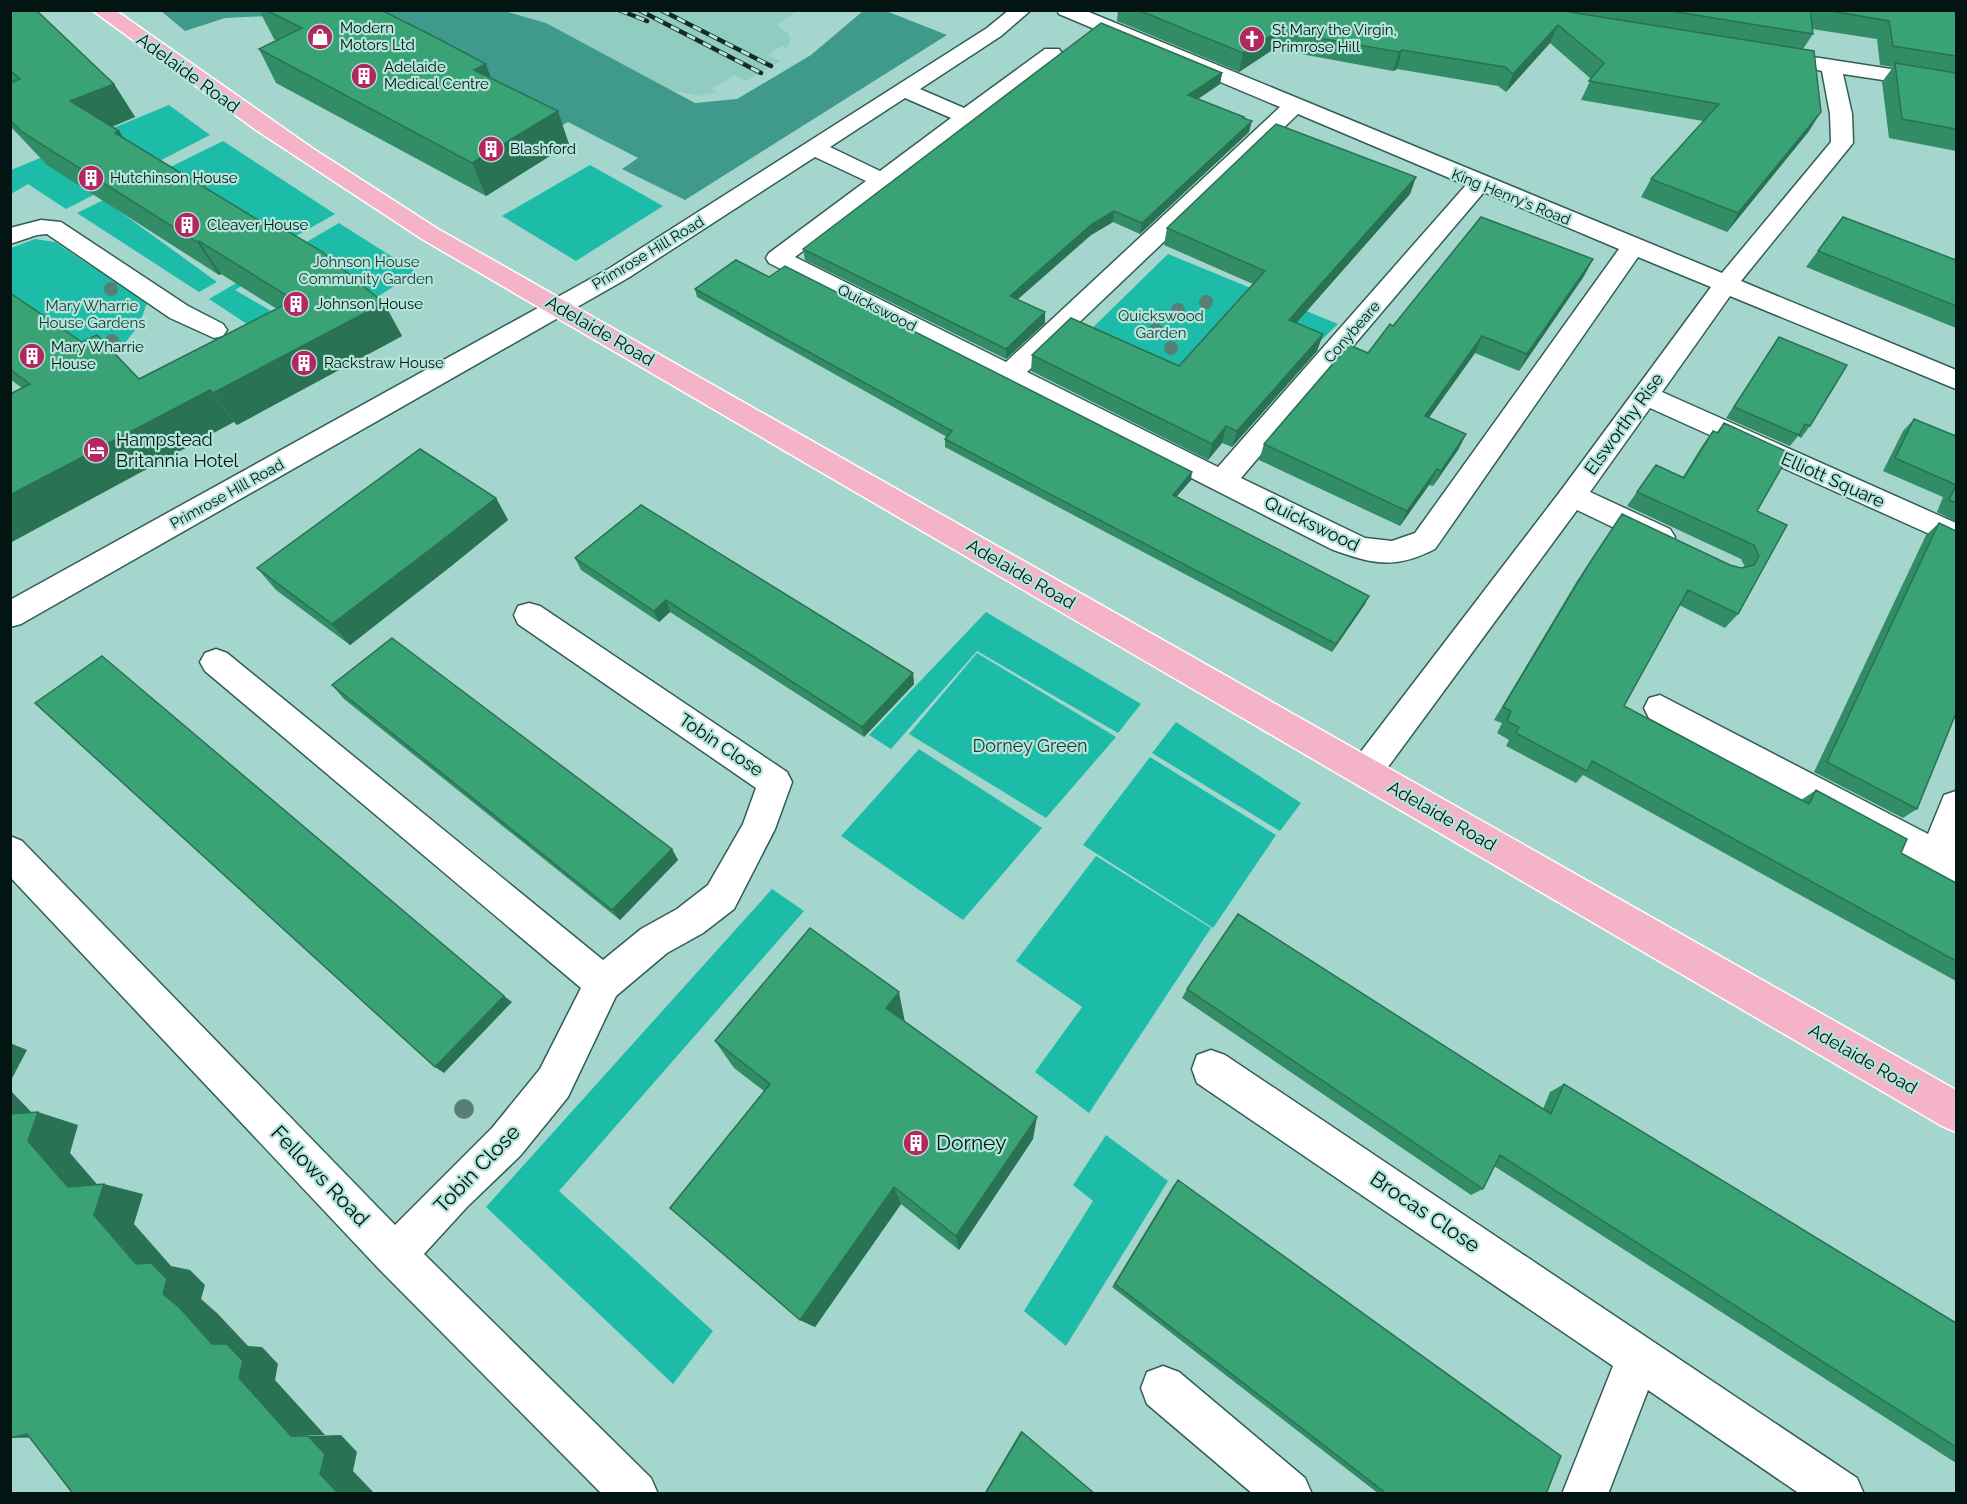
<svg xmlns="http://www.w3.org/2000/svg" width="1967" height="1504" font-family="Raleway,sans-serif">
  <rect width="100%" height="100%" fill="#a5d6cd"/>
  <path fill="#91ccc1" d="M505,11H797L777,25L788,33L791,39L787,48L782,46L768,55L780,61L746,81L735,75L712,89L717,92L698,96L668,89L546,23Z"/>
  <path fill="#1dbca8" d="M169,105L210,135L66,209L28,184L11,194V170Z
    M223,141L335,214L266,253L108,203L217,282L199,292L77,213Z
    M590,165L663,206L576,261L502,216Z
    M339,223L416,272L368,303L294,255L235,290L299,327L274,342L209,299Z
    M35,239L55,242L147,303L139,325L125,343L58,381L11,306V248Z
    M1168,254L1338,324L1244,415L1083,337Z
    M986,612L1141,704L1118,733L977,651L891,749L869,735Z
    M977,653L1116,737L1046,818L909,734Z
    M1176,722L1301,803L1280,831L1152,753Z
    M919,749L1042,828L963,920L841,836Z
    M1150,757L1276,835L1213,928L1083,845Z
    M1096,856L1211,928L1089,1113L1035,1072L1082,1007L1016,961Z
    M772,889L804,911L559,1191L713,1331L673,1384L486,1207Z
    M1106,1135L1168,1181L1066,1346L1024,1311L1093,1201L1073,1185Z"/>
  <path fill="#3f9a8c" d="M161,11H301L269,16L225,18L185,31Z
    M317,11H505L546,23L695,103L737,99L811,55L863,11H886L947,35L685,200L622,169L638,158L568,122L554,130Z"/>
  <g fill="none" stroke-linecap="round" stroke-linejoin="round">
    <g stroke="#305e56" stroke-width="3">
      <path id="minor" d="M1009,10H1031L1001,36L920,89L964,108L1045,49H1059L1062,53L1059,57L795,257L1006,362L1280,107L1059,14L1057,10H1084L1722,273L1831,142L1830,114L1822,71L1806,67L1803,63L1806,59L1813,57L1956,79V91L1843,74L1852,114L1853,143L1741,281L1956,370V389L1730,296L1662,392L1956,523V546L1650,408L1590,492L1670,529L1675,537L1670,545L1660,548L1650,545L1577,510L1377,782L1365,786L1353,782L1348,772L1353,762L1562,489L1711,287L1638,257L1435,549C1394,570 1372,564 1331,549L769,263L766,258L769,253L866,181L815,157L628,278L21,624L10,627V600L610,268L987,28ZM905,98L951,118L880,171L830,147ZM1298,114L1466,185L1218,467L1027,372ZM1484,192L1619,249L1415,533L1392,541L1365,538L1241,478Z
        M41,220L61,222L188,306L223,324L227,330L223,336L214,338L170,318L47,234L37,235L10,244V228Z
        M529,603L540,606L787,772L792,782L775,829L734,909L703,933L667,953L616,996L568,1097L520,1156L467,1207L424,1254L651,1478L658,1494H602L380,1270L10,877V836L22,841L395,1225L492,1128L540,1069L581,988L205,671L200,662L205,653L216,649L227,653L603,960L641,929L677,909L708,885L743,824L756,788L518,624L514,615L518,606Z
        M1660,695L1928,834L1944,795L1956,791V882L1944,877L1649,718L1644,708L1649,698Z
        M1211,1050L1225,1055L1857,1478L1864,1494H1800L1648,1390L1608,1494H1562L1613,1366L1197,1083L1192,1069L1197,1055Z
        M1163,1366L1179,1372L1305,1478L1312,1494H1253L1147,1404L1141,1388L1147,1372Z"/>
    </g>
    <g stroke="#fff" stroke-width="3">
      <path id="major" d="M92,10H115L312,148L438,229L1956,1090V1132L1942,1126L422,239L256,130Z"/>
    </g>
    <use href="#minor" fill="#fff" fill-rule="evenodd"/>
    <use href="#major" fill="#f4b3c7" fill-rule="evenodd"/>
    <g stroke="#152a27" stroke-width="4.5">
      <path id="rail" d="M619,10L647,21
        M639,10L761,73
        M661,10L771,66"/>
    </g>
    <use href="#rail" stroke="#b2e4da" stroke-width="3" stroke-dasharray="9" stroke-linecap="butt"/>
  </g>
  <g fill="#597e77">
    <circle cx="111" cy="289" r="7"/>
    <circle cx="1206" cy="302" r="7"/>
    <circle cx="1178" cy="310" r="7"/>
    <circle cx="1156" cy="330" r="7"/>
    <circle cx="112" cy="341" r="7"/>
    <circle cx="1171" cy="348" r="7"/>
    <circle cx="464" cy="1109" r="10"/>
  </g>
  <path fill="#328c65" d="M10,10L114,84L135,117L112,127L119,131L124,139L384,303L402,336L237,425L234,422L22,388L10,379V293L82,342L139,379L277,309L221,274L219,275L47,165L10,126V83L13,82L10,79Z
    M259,10H381L491,79L569,144L486,196L276,83L259,49L277,41L274,39Z
    M1118,10H1956V151L1889,138L1882,82L1893,67L1880,65L1877,39L1812,29L1813,34L1803,49L1809,131L1727,232L1641,197L1651,179L1703,121L1581,100L1591,79L1550,43L1506,92L1498,86L1397,69L1393,71L1274,49L1239,72L1117,21Z
    M1222,73L1220,84L1198,99L1244,118L1249,132L1140,234L1113,222L1091,235L1018,299L1045,323L1006,359L805,260L803,249Z
    M1416,177L1410,194L1296,323L1323,334L1317,351L1232,447L1222,443L1208,460L1031,371L1032,355L1179,366L1253,284L1164,245L1167,228Z
    M1843,217L1956,260V328L1806,267Z
    M1593,259L1584,276L1519,371L1475,353L1429,418L1466,434L1458,450L1433,486L1429,485L1400,526L1259,460L1264,444L1368,353L1393,326Z
    M769,277L1191,480L1176,497L1369,596L1365,604L1332,652L945,447V439L947,437L697,297L695,289Z
    M1779,337L1810,426L1801,438L1798,436L1790,446L1726,418L1771,349Z
    M1914,419L1956,436V522L1937,512L1943,497L1883,471L1903,431Z
    M1724,423L1757,511L1787,525L1738,614L1725,628L1679,605L1624,706L1801,800L1816,790L1901,853L1956,883V981L1583,775L1576,783L1506,746L1509,740L1497,733L1502,723L1494,720L1577,581L1622,514L1730,565L1741,568L1745,567L1741,559L1627,506L1656,465L1683,477L1702,446L1713,431L1717,432Z
    M496,498L508,520L450,567L350,645L276,590L257,568Z
    M1939,523L1917,809L1903,818L1814,772L1926,535Z
    M575,558L913,673L914,684L864,737L670,612L659,622L581,570Z
    M332,685L672,849L678,860L620,920L344,699Z
    M1187,989L1543,1109L1550,1092L1564,1084L1956,1323V1463L1494,1166L1483,1189L1471,1195L1182,998Z
    M905,1022L1033,1139L959,1250L901,1204L815,1327L800,1320L764,1091L734,1068L715,1041Z
    M1178,1180L1546,1494H1379L1112,1287L1173,1186Z
    M1021,1431L1022,1432L1095,1494H984Z"/>
  <path fill="#297253" d="M1558,25L1550,43L1506,92L1513,74Z
    M1278,31L1274,49L1239,72L1243,53Z
    M1402,50L1397,69L1393,71L1399,52Z
    M486,64L498,97L474,70Z
    M1222,73L1220,84L1187,106L1188,95Z
    M114,84L135,117L93,134L70,101Z
    M558,111L569,144L486,196L472,163Z
    M1821,112L1809,131L1727,232L1738,213Z
    M1252,121L1249,132L1140,234L1142,223Z
    M119,131L141,165L115,133Z
    M1416,177L1410,194L1284,337L1289,320Z
    M1114,211L1113,222L1091,235L1009,307L1010,296L1092,224Z
    M199,241L221,274L219,275L197,242Z
    M1593,259L1584,276L1519,371L1527,354Z
    M384,303L402,336L237,425L213,393Z
    M1045,312V323L1006,359V349Z
    M1323,334L1317,351L1232,447L1237,431Z
    M1482,336L1475,353L1418,432L1425,416Z
    M210,390L234,422L10,543V495Z
    M1226,426L1222,443L1208,460L1212,444Z
    M1466,434L1458,450L1433,486L1441,471Z
    M1437,469L1429,485L1400,526L1407,511Z
    M1192,472L1191,480L1171,503L1173,495Z
    M496,498L508,520L450,567L350,645L332,624Z
    M1369,596L1365,604L1332,652L1336,644Z
    M666,600L670,612L659,622L654,611Z
    M913,673L914,684L864,737L862,727Z
    M672,849L678,860L620,920L612,910Z
    M899,992L905,1022L886,1008Z
    M504,996L512,1002L444,1073L435,1067Z
    M10,1043L27,1050L10,1082Z
    M10,1090L36,1117L38,1112L78,1125L70,1153L102,1190L104,1184L143,1194L134,1224L171,1266L190,1270L205,1285L201,1299L217,1313L248,1346L262,1347L278,1364L275,1380L325,1435L291,1436L239,1378L212,1344L163,1294L94,1215L68,1187L28,1141L10,1117Z
    M1037,1117L1033,1139L959,1250L956,1236Z
    M894,1187L901,1204L815,1327L800,1320Z
    M27,1434L55,1437L10,1438Z
    M341,1435L357,1452L353,1471L375,1494H339L320,1474L308,1436Z"/>
  <path fill="#3aa376" stroke="#297253" stroke-width="1.5" d="M10,10H36L114,84L70,101L119,131L115,133L270,227L276,224L321,251L384,303L213,393L210,390L10,495V394L30,384L10,369V293L82,342L97,335L139,379L294,300L199,241L197,242L22,132L10,120V83L20,79L10,70Z
    M266,10H381L435,37L486,64L474,70L558,111L472,163L259,49L302,28Z
    M1138,10H1557L1814,51L1821,112L1738,213L1651,179L1719,104L1589,81L1604,63L1558,25L1513,74L1505,67L1402,50L1399,52L1278,31L1243,53Z
    M1665,10H1810L1813,34Z
    M1825,10H1956V56L1893,46L1889,21Z
    M1101,23L1222,73L1188,95L1244,117L1243,118L1252,121L1142,223L1114,211L1092,224L1010,296L1045,312L1006,349L803,249Z
    M1895,63L1956,73V129L1902,119Z
    M1276,124L1416,177L1289,320L1323,334L1237,431L1226,426L1212,444L1032,355L1071,318L1179,366L1265,271L1167,228Z
    M1481,217L1593,259L1527,354L1482,336L1425,416L1466,434L1441,471L1437,469L1407,511L1264,444L1349,345L1368,353L1390,324L1393,326Z
    M1843,217L1956,260V306L1818,251Z
    M736,260L769,277L785,266L1192,472L1173,495L1369,596L1336,644L945,439L952,431L695,289Z
    M1779,337L1847,365L1810,426L1805,424L1799,435L1734,407Z
    M1914,419L1956,436V503L1949,500L1956,485L1895,458Z
    M1724,423L1790,453L1757,511L1787,525L1738,614L1688,590L1624,706L1809,804L1816,790L1907,839L1901,853L1956,883V961L1592,761L1587,771L1516,733L1519,727L1507,721L1511,711L1503,707L1587,567L1622,514L1730,565L1741,568L1754,565L1759,556L1754,545L1637,492L1656,465L1684,478L1713,431L1718,433Z
    M420,449L496,498L436,545L332,624L257,568Z
    M641,505L913,673L862,727L666,600L654,611L575,558Z
    M1939,523L1956,531V713L1917,809L1827,762Z
    M392,638L672,849L612,910L332,685Z
    M102,656L504,996L435,1067L35,703Z
    M1238,914L1551,1114L1564,1084L1956,1323V1447L1500,1155L1483,1189L1187,989Z
    M810,928L899,992L886,1008L1037,1117L956,1236L894,1187L800,1320L670,1208L770,1084L715,1041Z
    M38,1112L28,1141L68,1187L104,1184L94,1215L136,1264L151,1263L167,1279L163,1294L180,1308L212,1344H227L243,1361L239,1378L291,1436H308L325,1454L320,1474L339,1494H70L71,1491L27,1434L10,1438V1114Z
    M1178,1180L1561,1456L1546,1494H1387L1115,1284Z
    M1022,1432L1095,1494H985Z"/>
  <defs>
    <g id="shop-disc" transform="scale(1.35)"><circle r="9.5" fill="#b32761" stroke="#b2e4da"/><path d="M-5-2.5h2.3a2.7 3.5 0 0 1 5.4 0H5L5.5 6h-11ZM-1.5-2.5h3a1.5 2.3 0 0 0-3 0Z" fill="#fff"/></g>
    <g id="church-disc" transform="scale(1.35)"><circle r="9.5" fill="#b32761" stroke="#b2e4da"/><path d="M-1.2-6h2.4v3.5h3.3v2.4h-3.3V6h-2.4V-.1h-3.3v-2.4h3.3Z" fill="#fff"/></g>
    <g id="building-disc" transform="scale(1.35)"><circle r="9.5" fill="#b32761" stroke="#b2e4da"/><path d="M-4-6H4V6H1V3H-1V6H-4ZM-2.5-4.3h1.7v1.8h-1.7ZM.8-4.3h1.7v1.8H.8ZM-2.5-1h1.7V.8h-1.7ZM.8-1h1.7V.8H.8Z" fill="#fff"/></g>
    <g id="hotel-disc" transform="scale(1.35)"><circle r="9.5" fill="#b32761" stroke="#b2e4da"/><path d="M-6-4.5h1.5V1H6V5H4.5V3h-9V5H-6ZM-4 0a1.8 1.8 0 1 1 3.6 0ZM.5 0V-2.5h3Q6-2.5 6 0Z" fill="#fff"/></g>
  </defs>
  <g fill-rule="evenodd">
    <use href="#shop-disc" x="320" y="37"/>
    <use href="#church-disc" x="1252" y="39"/>
    <use href="#building-disc" x="364" y="76"/>
    <use href="#building-disc" x="491" y="149"/>
    <use href="#building-disc" x="91" y="178"/>
    <use href="#building-disc" x="187" y="225"/>
    <use href="#building-disc" x="296" y="304"/>
    <use href="#building-disc" x="32" y="356"/>
    <use href="#building-disc" x="304" y="363"/>
    <use href="#hotel-disc" x="96" y="450"/>
    <use href="#building-disc" x="916" y="1143"/>
  </g>
  <g text-anchor="middle" stroke-width="4.5" stroke-linejoin="round" paint-order="stroke">
    <g font-size="15" fill="#031512" stroke="#b2e4da" text-anchor="start">
      <text x="340" y="33">Modern<tspan x="340" dy="17">Motors Ltd</tspan></text>
      <text x="1272" y="35">St Mary the Virgin,<tspan x="1272" dy="17">Primrose Hill</tspan></text>
      <text x="384" y="72">Adelaide<tspan x="384" dy="17">Medical Centre</tspan></text>
      <text x="510" y="154">Blashford</text>
      <text x="110" y="183">Hutchinson House</text>
      <text x="207" y="230">Cleaver House</text>
      <text x="316" y="309">Johnson House</text>
      <text x="51" y="352">Mary Wharrie<tspan x="51" dy="17">House</tspan></text>
      <text x="324" y="368">Rackstraw House</text>
    </g>
    <g font-size="15" fill="#031512" stroke="#b2e4da">
      <text transform="translate(1511 197) rotate(22)" y="5">King Henry's Road</text>
      <text transform="translate(648 253) rotate(-31)" y="5">Primrose Hill Road</text>
      <text transform="translate(877 308) rotate(27)" y="5">Quickswood</text>
      <text transform="translate(1352 332) rotate(-49)" y="5">Conybeare</text>
      <text transform="translate(227 494) rotate(-29)" y="5">Primrose Hill Road</text>
    </g>
    <g font-size="15" fill="#1a3631" stroke="#b2e4da">
      <text x="366" y="267">Johnson House<tspan x="366" dy="17">Community Garden</tspan></text>
      <text x="92" y="311">Mary Wharrie<tspan x="92" dy="17">House Gardens</tspan></text>
      <text x="1161" y="321">Quickswood<tspan x="1161" dy="17">Garden</tspan></text>
    </g>
    <g font-size="18" fill="#031512" stroke="#b2e4da">
      <text transform="translate(188 73) rotate(36)" y="6">Adelaide Road</text>
      <text transform="translate(600 331) rotate(30)" y="6">Adelaide Road</text>
      <text transform="translate(1624 424) rotate(-54)" y="6">Elsworthy Rise</text>
      <text transform="translate(1833 480) rotate(24)" y="6">Elliott Square</text>
      <text transform="translate(1312 524) rotate(26)" y="6">Quickswood</text>
      <text transform="translate(1021 574) rotate(30)" y="6">Adelaide Road</text>
      <text transform="translate(721 745) rotate(34)" y="6">Tobin Close</text>
      <text transform="translate(1442 816) rotate(30)" y="6">Adelaide Road</text>
      <text transform="translate(1863 1059) rotate(30)" y="6">Adelaide Road</text>
    </g>
    <g font-size="18" fill="#031512" stroke="#b2e4da" text-anchor="start">
      <text x="116" y="446">Hampstead<tspan x="116" dy="21">Britannia Hotel</tspan></text>
    </g>
    <g font-size="18" fill="#1a3631" stroke="#b2e4da">
      <text x="1030" y="752">Dorney Green</text>
    </g>
    <g font-size="21" fill="#031512" stroke="#b2e4da" text-anchor="start">
      <text x="936" y="1150">Dorney</text>
    </g>
    <g font-size="21" fill="#031512" stroke="#b2e4da">
      <text transform="translate(477 1169) rotate(-46)" y="7">Tobin Close</text>
      <text transform="translate(320 1176) rotate(46)" y="7">Fellows Road</text>
      <text transform="translate(1425 1212) rotate(34)" y="7">Brocas Close</text>
    </g>
  </g>
  <rect width="1967" height="1504" fill="none" stroke="#031512" stroke-width="24"/>
</svg>
